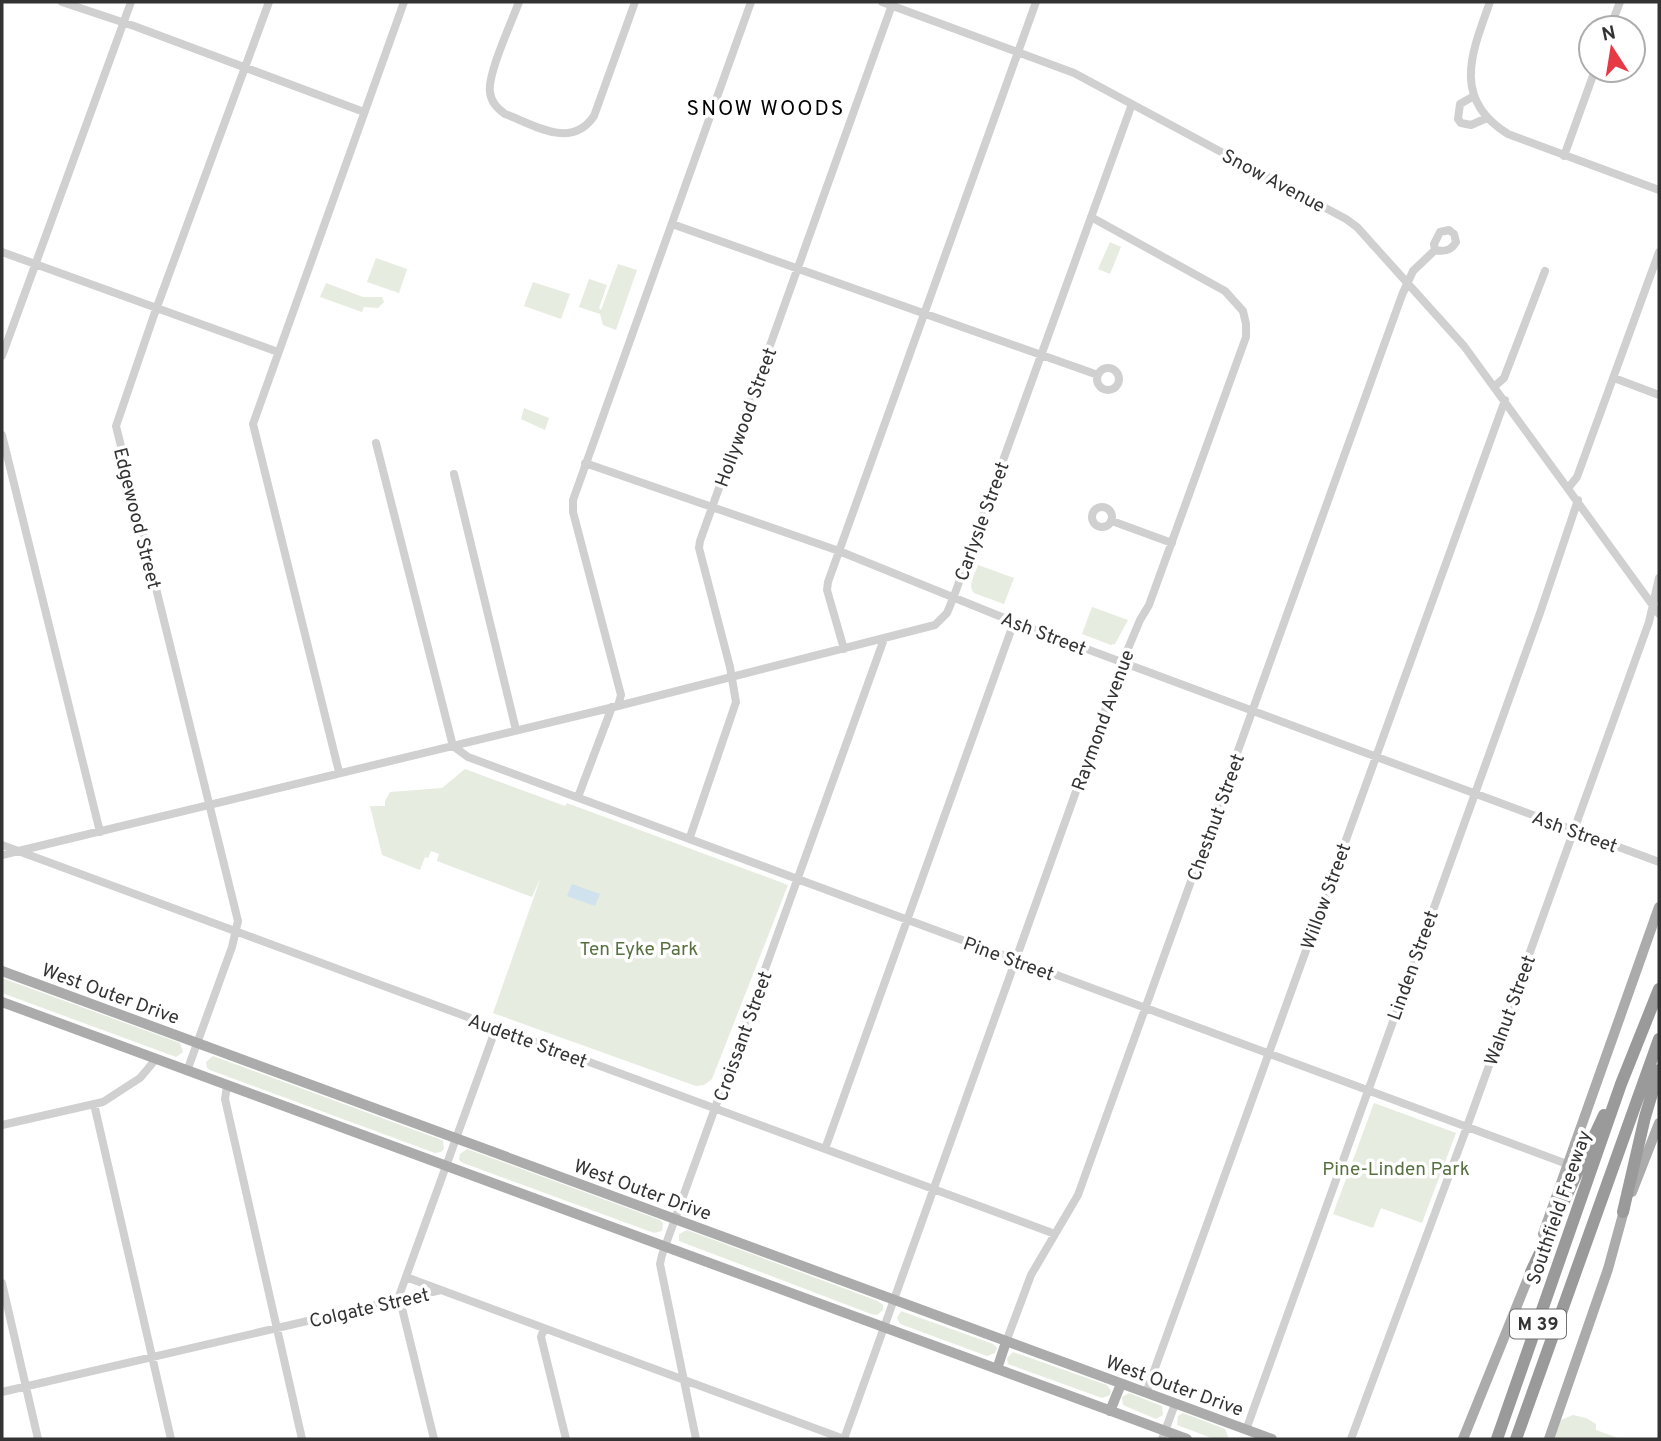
<svg xmlns="http://www.w3.org/2000/svg" width="1661" height="1441" font-family="Overpass,sans-serif">
  <rect width="100%" height="100%" fill="#fff"/>
  <path fill="#e6ecdf" d="M1110,242L1121,247L1110,274L1098,269Z
    M376,258L407,269L399,293L367,282Z
    M618,264L637,270L616,330L603,325L600,314L579,307L589,279L607,285L599,308L601,310Z
    M533,282L570,294L561,319L524,306Z
    M326,283L363,297H382L384,302L378,308L364,307L362,312L320,297Z
    M524,408L549,418L545,430L521,419Z
    M978,565L1014,578L1004,604L974,593C967,585 975,574 978,565Z
    M1092,607L1128,620L1115,644L1111,645L1082,634Z
    M465,769L565,806L567,803L788,885L712,1079L704,1085L696,1086L493,1013L541,877L532,897L437,861L439,854L431,851L428,858L425,857L420,870L382,855L370,806H385V801L390,792L442,788Z
    M2,978L180,1043L183,1052L176,1057L2,993Z
    M213,1056L439,1139L443,1141L444,1149L441,1152L435,1153L210,1070L207,1068L206,1062Z
    M1374,1103L1456,1133L1422,1223L1381,1208L1373,1228L1333,1214Z
    M467,1149L660,1220L663,1223L662,1231L654,1233L463,1163L459,1160L460,1154Z
    M687,1230L878,1301L883,1305V1310L877,1315L871,1314L679,1241V1234Z
    M901,1311L993,1344L997,1348L995,1353L987,1356L900,1324L897,1318Z
    M1013,1352L1107,1385L1111,1391L1110,1395L1102,1398L1008,1364L1007,1358Z
    M1129,1393L1162,1406L1163,1415L1156,1419L1123,1405L1122,1397Z
    M1183,1413L1225,1429L1228,1436L1227,1439H1214L1177,1425L1178,1416Z
    M1573,1415L1586,1418L1596,1424V1430L1621,1439H1554L1561,1420Z"/>
  <path fill="#cfe2ee" d="M572,884L600,894L595,906L567,896Z"/>
  <g fill="none" stroke-linecap="round" stroke-linejoin="round">
    <path stroke="#d0d0d0" stroke-width="8" d="M62,2L134,26L364,112
      M519,2C512,21 487,75 490,92C491,102 497,108 505,114C535,125 571,150 594,116L635,2
      M882,2L1074,73L1346,219L1357,227L1464,346L1659,614
      M1490,2C1472,52 1451,99 1508,134L1659,190
      M1610,28L1620,2
      M1474,96L1460,104L1458,119L1461,123L1471,125L1487,118
      M1564,156L1595,70
      M672,224L1098,375
      M2,252L278,352
      M2,356L131,2
      M1097 379a11 11 0 1 1 22 0a11 11 0 1 1-22 0Z
      M1614,378L1659,395
      M1495,386L1504,378L1545,271
      M2,435L100,832
      M376,443L453,746L468,757L1567,1164
      M585,463L839,551L1014,622L1659,862
      M454,474L516,730
      M1569,487L1577,477L1659,252
      M1092 517a10 10 0 1 1 20 0a10 10 0 1 1-20 0Z
      M1112,521L1172,543
      M844,649L827,590L828,582L1036,2
      M618,706L621,695L573,512V500L751,2
      M339,772L253,424L404,2
      M578,797L612,707
      M690,837L736,702L730,667L699,548L700,541L893,2
      M2,845L1055,1234
      M2,855L618,706L935,625L947,613L954,596L1132,104
      M187,1071L232,947L238,921L116,426L154,315L269,2
      M227,1086L225,1099L302,1439
      M94,1104L171,1439
      M2,1125L103,1102L140,1078L156,1059
      M825,1149L1014,622
      M406,1277L441,1290
      M2,1283L38,1439
      M544,1329L541,1337L566,1439
      M1006,1342L1031,1275L1078,1195L1402,295L1413,271L1435,250C1444,252 1451,251 1456,242L1454,234L1449,230L1440,232L1434,244L1435,250
      M2,1392L441,1290L844,1439
      M1146,1393L1505,400
      M1246,1430L1540,613L1578,500
      M434,1439L399,1296L496,1028
      M696,1439L660,1264L662,1255L884,639
      M844,1439L1122,663L1140,620L1149,605L1246,337V324L1243,311L1225,291L1091,217
      M1162,1439L1175,1404
      M1351,1439L1464,1135L1649,622L1659,578"/>
    <path stroke="#ababab" stroke-width="10" d="M2,971L1272,1439
      M2,1002L1187,1439
      M1632,1192L1659,1123
      M1543,1234L1659,907
      M997,1369L1006,1342
      M1110,1411L1121,1384
      M1463,1439L1533,1266
      M1549,1439L1608,1269L1625,1207"/>
    <path stroke="#9a9a9a" stroke-width="12" d="M1623,1212L1645,1117L1659,1070
      M1531,1272L1604,1115
      M1497,1439L1621,1084L1659,989
      M1516,1439L1659,1039"/>
  </g>
  <g text-anchor="middle" stroke-width="7" stroke-linejoin="round" paint-order="stroke">
    <rect fill="#fff" stroke="#707070" stroke-width="2" x="1510" y="1309.5" width="56" height="29" rx="5"/>
    <g font-size="18" font-weight="bold" fill="#333">
      <text x="1538" y="1330">M 39</text>
    </g>
    <g font-size="19" fill="#333" stroke="#fff">
      <text transform="translate(1274 180) rotate(28)" y="7">Snow Avenue</text>
      <text transform="translate(745 417) rotate(-70)" y="7">Hollywood Street</text>
      <text transform="translate(138 518) rotate(76)" y="7">Edgewood Street</text>
      <text transform="translate(981 521) rotate(-70)" y="7">Carlysle Street</text>
      <text transform="translate(1044 633) rotate(21)" y="7">Ash Street</text>
      <text transform="translate(1102 720) rotate(-70)" y="7">Raymond Avenue</text>
      <text transform="translate(1215 817) rotate(-70)" y="7">Chestnut Street</text>
      <text transform="translate(1575 831) rotate(20)" y="7">Ash Street</text>
      <text transform="translate(1325 896) rotate(-70)" y="7">Willow Street</text>
      <text transform="translate(1009 958) rotate(20)" y="7">Pine Street</text>
      <text transform="translate(1412 965) rotate(-70)" y="7">Linden Street</text>
      <text transform="translate(111 993) rotate(20)" y="7">West Outer Drive</text>
      <text transform="translate(1509 1010) rotate(-70)" y="7">Walnut Street</text>
      <text transform="translate(742 1036) rotate(-70)" y="7">Croissant Street</text>
      <text transform="translate(528 1040) rotate(20)" y="7">Audette Street</text>
      <text transform="translate(643 1189) rotate(20)" y="7">West Outer Drive</text>
      <text transform="translate(1558 1207) rotate(-71)" y="7">Southfield Freeway</text>
      <text transform="translate(369 1307) rotate(-13)" y="7">Colgate Street</text>
      <text transform="translate(1175 1385) rotate(20)" y="7">West Outer Drive</text>
    </g>
    <g font-size="19" fill="#56703f" stroke="#fff">
      <text x="639" y="955">Ten Eyke Park</text>
      <text x="1396" y="1175">Pine-Linden Park</text>
    </g>
    <g font-size="21" letter-spacing="2" fill="#000" stroke="#fff">
      <text x="766" y="115">SNOW WOODS</text>
    </g>
  </g>
  <rect width="1661" height="1441" fill="none" stroke="#333333" stroke-width="7"/>
  <g transform="translate(1612 49) rotate(348)"><circle r="33" fill="#ffffff" stroke="#adadad" stroke-width="2"/>
  <path d="M0-5L12 26L0 18L-12 26Z" fill="#e63946"/>
  <text y="-10" font-size="19" font-weight="bold" text-anchor="middle" fill="#333333">N</text>
  </g>
</svg>
